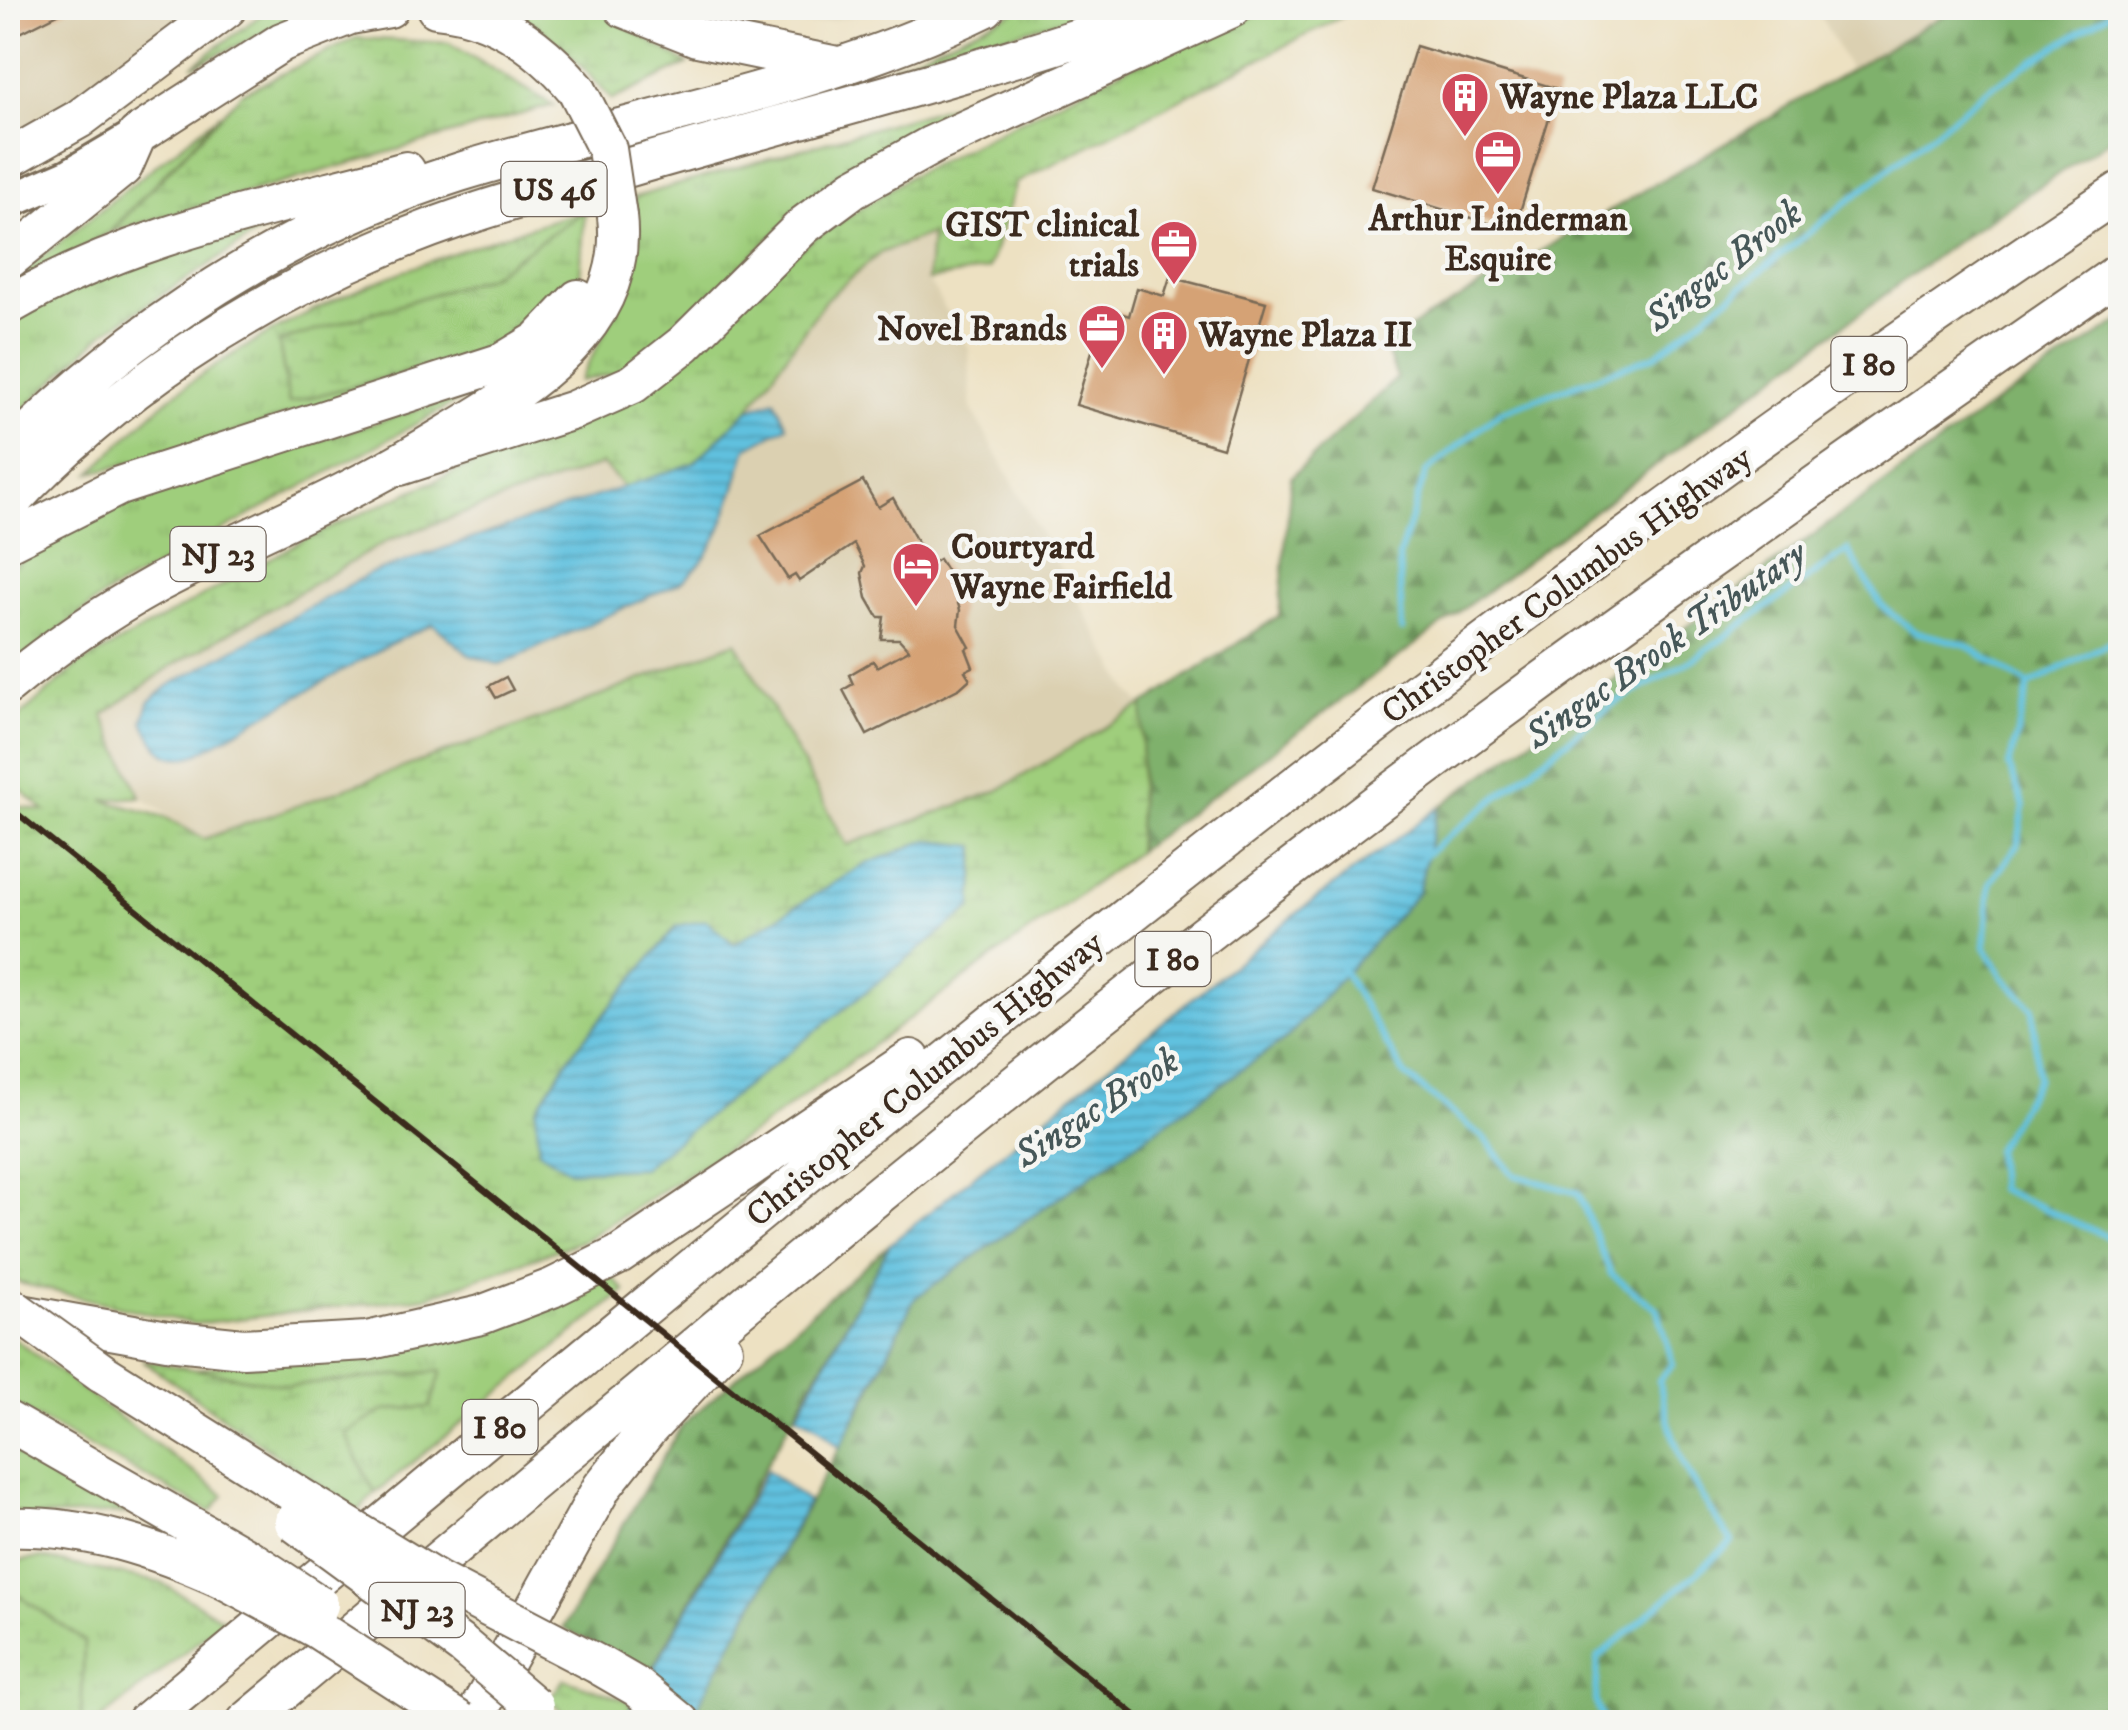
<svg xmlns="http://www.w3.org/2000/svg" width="2128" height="1730" font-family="'IM FELL DW Pica',serif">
  <defs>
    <pattern id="grass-tufts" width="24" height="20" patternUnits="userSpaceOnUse" patternTransform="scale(2.5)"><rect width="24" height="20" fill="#9fce7c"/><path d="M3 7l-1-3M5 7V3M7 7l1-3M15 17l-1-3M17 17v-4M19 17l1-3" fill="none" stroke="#8ab16b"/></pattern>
    <pattern id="forest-firs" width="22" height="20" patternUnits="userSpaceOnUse" patternTransform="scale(2.5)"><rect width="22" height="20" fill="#7fb16c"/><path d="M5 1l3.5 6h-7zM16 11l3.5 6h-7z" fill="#699058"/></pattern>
    <pattern id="wetland-marsh" width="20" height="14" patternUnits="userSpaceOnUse" patternTransform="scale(2.5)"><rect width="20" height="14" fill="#9fce7c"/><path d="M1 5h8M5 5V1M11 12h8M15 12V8" fill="none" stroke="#8ab16b"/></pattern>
    <pattern id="water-rules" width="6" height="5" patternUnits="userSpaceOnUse" patternTransform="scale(2.5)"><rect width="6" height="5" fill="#61c1df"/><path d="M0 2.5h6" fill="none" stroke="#519db4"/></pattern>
  </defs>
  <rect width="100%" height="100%" fill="#f6f6f2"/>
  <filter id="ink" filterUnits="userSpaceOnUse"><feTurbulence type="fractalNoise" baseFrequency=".01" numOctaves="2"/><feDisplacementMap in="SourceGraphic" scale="20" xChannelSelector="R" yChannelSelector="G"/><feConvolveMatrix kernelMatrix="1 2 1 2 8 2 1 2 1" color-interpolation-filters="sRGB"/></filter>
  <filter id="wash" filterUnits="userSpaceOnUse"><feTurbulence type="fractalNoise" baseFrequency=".0048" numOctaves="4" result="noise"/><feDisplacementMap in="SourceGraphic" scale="40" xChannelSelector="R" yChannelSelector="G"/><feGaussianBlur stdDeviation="2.25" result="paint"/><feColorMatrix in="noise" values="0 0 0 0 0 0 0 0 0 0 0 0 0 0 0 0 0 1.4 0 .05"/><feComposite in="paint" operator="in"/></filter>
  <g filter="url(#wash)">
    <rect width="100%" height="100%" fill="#ede1c2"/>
    <path fill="#dbd0b1" d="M8,8H202L156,45L8,147Z
      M698,8H888L814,24L780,26L705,15Z
      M1816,8H1956L1850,70Z
      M932,233L928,280L969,348L971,408L1129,692L1143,705L997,791L847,845L736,642L561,711L204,839L141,797L102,715L170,667L389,540L749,409L826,299L880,253Z"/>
    <path fill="url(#grass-tufts)" stroke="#6d7c4d" stroke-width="2.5" d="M1022,8H1104L885,70Z
      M995,93L838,174L631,370L579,381C619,306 633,285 635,197Z
      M220,114L110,232L8,293V284Z
      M585,210L488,277L279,342L289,403L489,350L171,453L91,473C118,447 145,417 175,394C300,300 438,256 585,210Z
      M267,227L105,332L8,424V319L116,267Z
      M476,391L105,595L8,669V569L98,509Z
      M610,1275L625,1291L375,1493L344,1434L384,1410L430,1407L441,1371L289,1386L196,1369L251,1361Z
      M8,1334L224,1495L211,1512L8,1402Z
      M42,1558L162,1583L224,1620L98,1722H81L84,1641L8,1588V1562Z"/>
    <path fill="url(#forest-firs)" stroke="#5d6e45" stroke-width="2.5" d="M1956,8H2120V133L1954,243L1137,852L1143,705L1279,616L1291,477L1397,378L1384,343Z
      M2120,321V1722H704L695,1710L863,1405L915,1298L1287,1038L1418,893L1438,808L1989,407Z
      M890,1244L649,1674L563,1628L682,1425Z"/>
    <path fill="url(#wetland-marsh)" stroke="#6d7c4d" stroke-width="2.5" fill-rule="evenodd" d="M270,8H322L192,66Z
      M495,8H596L688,64L612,100C577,61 546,23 495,8Z
      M1276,8H1359L1016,183L989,269L928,280L931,234L880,253L826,299L749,409L694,463L625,488L602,464L389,540L170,667L103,715L141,797L103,800L165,817L204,839L561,711L736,642L847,845L997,791L1143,705L1137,852L757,1130L584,1240L426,1297L194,1324L20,1283L8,1271V805L45,811L8,778L10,725L77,666L307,538L486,458L571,429L812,240L910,176L1132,65ZM976,847L972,908L642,1167L536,1110L571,1055L677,926L734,944L865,865Z
      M356,38L449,43L553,105L111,232L242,93Z
      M585,210L580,275L489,350L289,403L279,342L488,277Z
      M142,1360L289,1386L442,1371L430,1407L384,1410L345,1434L375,1493L357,1512Z
      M8,1449L127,1513L8,1518Z
      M8,1588L84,1641L81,1722H8Z
      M564,1679L626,1700L632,1707L623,1722H574L549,1699Z"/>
    <path fill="url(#water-rules)" stroke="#4e767e" stroke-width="2.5" d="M775,400L787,426L747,448C731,496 723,550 681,582L500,665L469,655L433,624L390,644L193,756C162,763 157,746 143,721L149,702L168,686L369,574L694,463L749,409Z
      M1438,808L1418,893L1287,1038L915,1298L840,1448L819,1427L797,1415L890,1244L1306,906Z
      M927,840L976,846L972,908L642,1168L570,1171L539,1151L536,1110L571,1055L677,926L706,920L734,944L864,865Z
      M767,1470L808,1502L689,1722H623Z"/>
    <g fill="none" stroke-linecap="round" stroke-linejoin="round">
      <path stroke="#61c1df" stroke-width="6" d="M1402,630L1399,556L1426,472L1500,412L1656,355L1991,87L2118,8
        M2029,685L2120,637
        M1422,858L1610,706L1692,660L1848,550L1881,605L1915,632L1964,644L2029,685L2009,766L2024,806L2018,845L1990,883L1985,947L2003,977L2033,1009L2038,1078L1996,1149L1999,1189L2120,1242
        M1341,967L1404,1074L1485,1139L1514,1175L1578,1193L1611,1274L1658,1310L1673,1364L1659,1380C1673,1453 1690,1482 1732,1542L1598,1658L1596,1703L1604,1722"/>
    </g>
    <g id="blocks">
      <path fill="#d5a274" d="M8,8H70L8,39Z
        M1416,46L1558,89L1514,231L1372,188Z
        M1170,277L1266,302L1223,448L1076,405L1093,348L1099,350L1111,310L1129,316L1137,288L1164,296Z
        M863,481L878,507L893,498L930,565L939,559L949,575L960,610L958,625L970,647L966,649L973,667L965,671L970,679L960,688L867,735L843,690L853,684L849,675L873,661L877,667L909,650L899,639H881L884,617H878L867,598L862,573L865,566L854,544L799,581L795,575L788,579L760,536Z
        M506,677L513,690L496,698L489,686Z"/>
    </g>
  </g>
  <g filter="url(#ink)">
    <use href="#blocks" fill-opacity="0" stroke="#796a57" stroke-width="2.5"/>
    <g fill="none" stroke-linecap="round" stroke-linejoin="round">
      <g stroke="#796a57" stroke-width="38">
        <path id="primary" d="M8,202L68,176L137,135"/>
      </g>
      <g stroke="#796a57" stroke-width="42">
        <path id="highway" d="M436,8C494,13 541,47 577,90
          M624,8L697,37L833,65
          M8,159L79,119L227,8
          M8,260L123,167L137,135L282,42L350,15L389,8
          M8,306C130,234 270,208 406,171
          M8,453C131,328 292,225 460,172C635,118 820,89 985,8
          M400,466L574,410L633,384L684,344L804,225L854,188L932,145L1232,8
          M8,505C112,393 245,305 386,246C464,212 548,191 630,167C809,115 992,70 1167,8
          M8,542L119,486L503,362L538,341L578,299
          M8,685C55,646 104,613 158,583C245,537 337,501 421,450C508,397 631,338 617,216
          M15,1313L167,1340L243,1348L367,1341L481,1315L552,1288L619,1255L911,1059
          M101,1372L313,1505
          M8,1421L249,1559
          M8,1527C83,1524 157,1549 225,1580
          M599,1665L637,1687L680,1722
          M146,1722C785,1188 1425,651 2120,191
          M246,1722C593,1432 938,1137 1298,863C1567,658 1843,464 2120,272
          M472,1722L602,1487L648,1429L723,1349"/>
      </g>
      <use href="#primary" stroke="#fff" stroke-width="32"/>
      <use href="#highway" stroke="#fff" stroke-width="38"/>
      <path stroke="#3b2a1e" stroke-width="6" d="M8,806L1144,1722"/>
      <g stroke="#796a57" stroke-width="42" stroke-linecap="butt">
        <path id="highway-bridge" d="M577,90L607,149L617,216
          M8,1305L101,1372
          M313,1505L436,1580L599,1665
          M294,1522L463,1646L534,1706
          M249,1559L319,1605
          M225,1580L317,1629L461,1722"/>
      </g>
      <use href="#highway-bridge" stroke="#fff" stroke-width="38"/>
    </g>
  </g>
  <defs>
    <g id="building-pin" transform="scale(2.5)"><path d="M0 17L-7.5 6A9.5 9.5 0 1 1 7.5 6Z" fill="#d1495b" stroke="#f6f6f2"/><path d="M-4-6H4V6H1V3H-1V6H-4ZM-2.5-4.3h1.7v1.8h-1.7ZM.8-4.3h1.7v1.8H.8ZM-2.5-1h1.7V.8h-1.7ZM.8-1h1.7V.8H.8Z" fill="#fff"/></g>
    <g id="office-pin" transform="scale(2.5)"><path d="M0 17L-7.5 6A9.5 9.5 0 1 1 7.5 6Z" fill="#d1495b" stroke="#f6f6f2"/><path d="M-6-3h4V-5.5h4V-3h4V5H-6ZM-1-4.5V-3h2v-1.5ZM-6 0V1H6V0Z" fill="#fff"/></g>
    <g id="hotel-pin" transform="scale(2.5)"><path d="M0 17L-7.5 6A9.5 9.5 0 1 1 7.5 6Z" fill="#d1495b" stroke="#f6f6f2"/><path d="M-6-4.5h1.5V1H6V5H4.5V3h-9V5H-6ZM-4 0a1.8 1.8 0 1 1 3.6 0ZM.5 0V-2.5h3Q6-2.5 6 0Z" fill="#fff"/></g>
  </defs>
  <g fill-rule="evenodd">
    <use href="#building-pin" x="1465" y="96"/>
    <use href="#office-pin" x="1498" y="154"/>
    <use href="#office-pin" x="1174" y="244"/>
    <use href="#office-pin" x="1102" y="328"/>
    <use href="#building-pin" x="1164" y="334"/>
    <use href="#hotel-pin" x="916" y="566"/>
  </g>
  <g text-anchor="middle" stroke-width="9" stroke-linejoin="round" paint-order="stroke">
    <g fill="#f6f6f2" stroke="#73675e" stroke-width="2.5">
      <rect x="501.5" y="162" width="105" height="54" rx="8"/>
      <rect x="1831.5" y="337" width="75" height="54" rx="8"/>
      <rect x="170.5" y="527" width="95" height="54" rx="8"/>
      <rect x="1135.5" y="932" width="75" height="54" rx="8"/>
      <rect x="462.5" y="1400" width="75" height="54" rx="8"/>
      <rect x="369.5" y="1583" width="95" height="54" rx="8"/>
    </g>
    <g font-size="32" font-weight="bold" fill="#3b2a1e">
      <text x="554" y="200">US 46</text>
      <text x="1869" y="375">I 80</text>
      <text x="218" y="565">NJ 23</text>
      <text x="1173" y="970">I 80</text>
      <text x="500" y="1438">I 80</text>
      <text x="417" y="1621">NJ 23</text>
    </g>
    <g font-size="35" font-weight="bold" fill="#3b2a1e" stroke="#f6f6f2" text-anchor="start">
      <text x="1500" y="108">Wayne Plaza LLC</text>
      <text x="1498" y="230" text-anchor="middle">Arthur Linderman<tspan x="1498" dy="40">Esquire</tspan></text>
      <text x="1139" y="236" text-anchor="end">GIST clinical<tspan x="1139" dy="40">trials</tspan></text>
      <text x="1067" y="340" text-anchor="end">Novel Brands</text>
      <text x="1199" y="346">Wayne Plaza II</text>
      <text x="951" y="558">Courtyard<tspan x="951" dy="40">Wayne Fairfield</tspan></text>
    </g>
    <g font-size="35" fill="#3b2a1e" stroke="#f6f6f2">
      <text transform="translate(1566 584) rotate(-36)" y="12">Christopher Columbus Highway</text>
      <text transform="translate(924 1078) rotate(-39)" y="12">Christopher Columbus Highway</text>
    </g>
    <g font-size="38" font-style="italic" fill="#465758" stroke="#f6f6f2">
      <text transform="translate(1723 265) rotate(-38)" y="13">Singac Brook</text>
      <text transform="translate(1665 644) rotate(-35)" y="13">Singac Brook Tributary</text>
      <text transform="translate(1096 1107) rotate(-33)" y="13">Singac Brook</text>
    </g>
  </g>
  <rect width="2128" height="1730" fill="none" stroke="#f6f6f2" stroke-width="40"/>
</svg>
